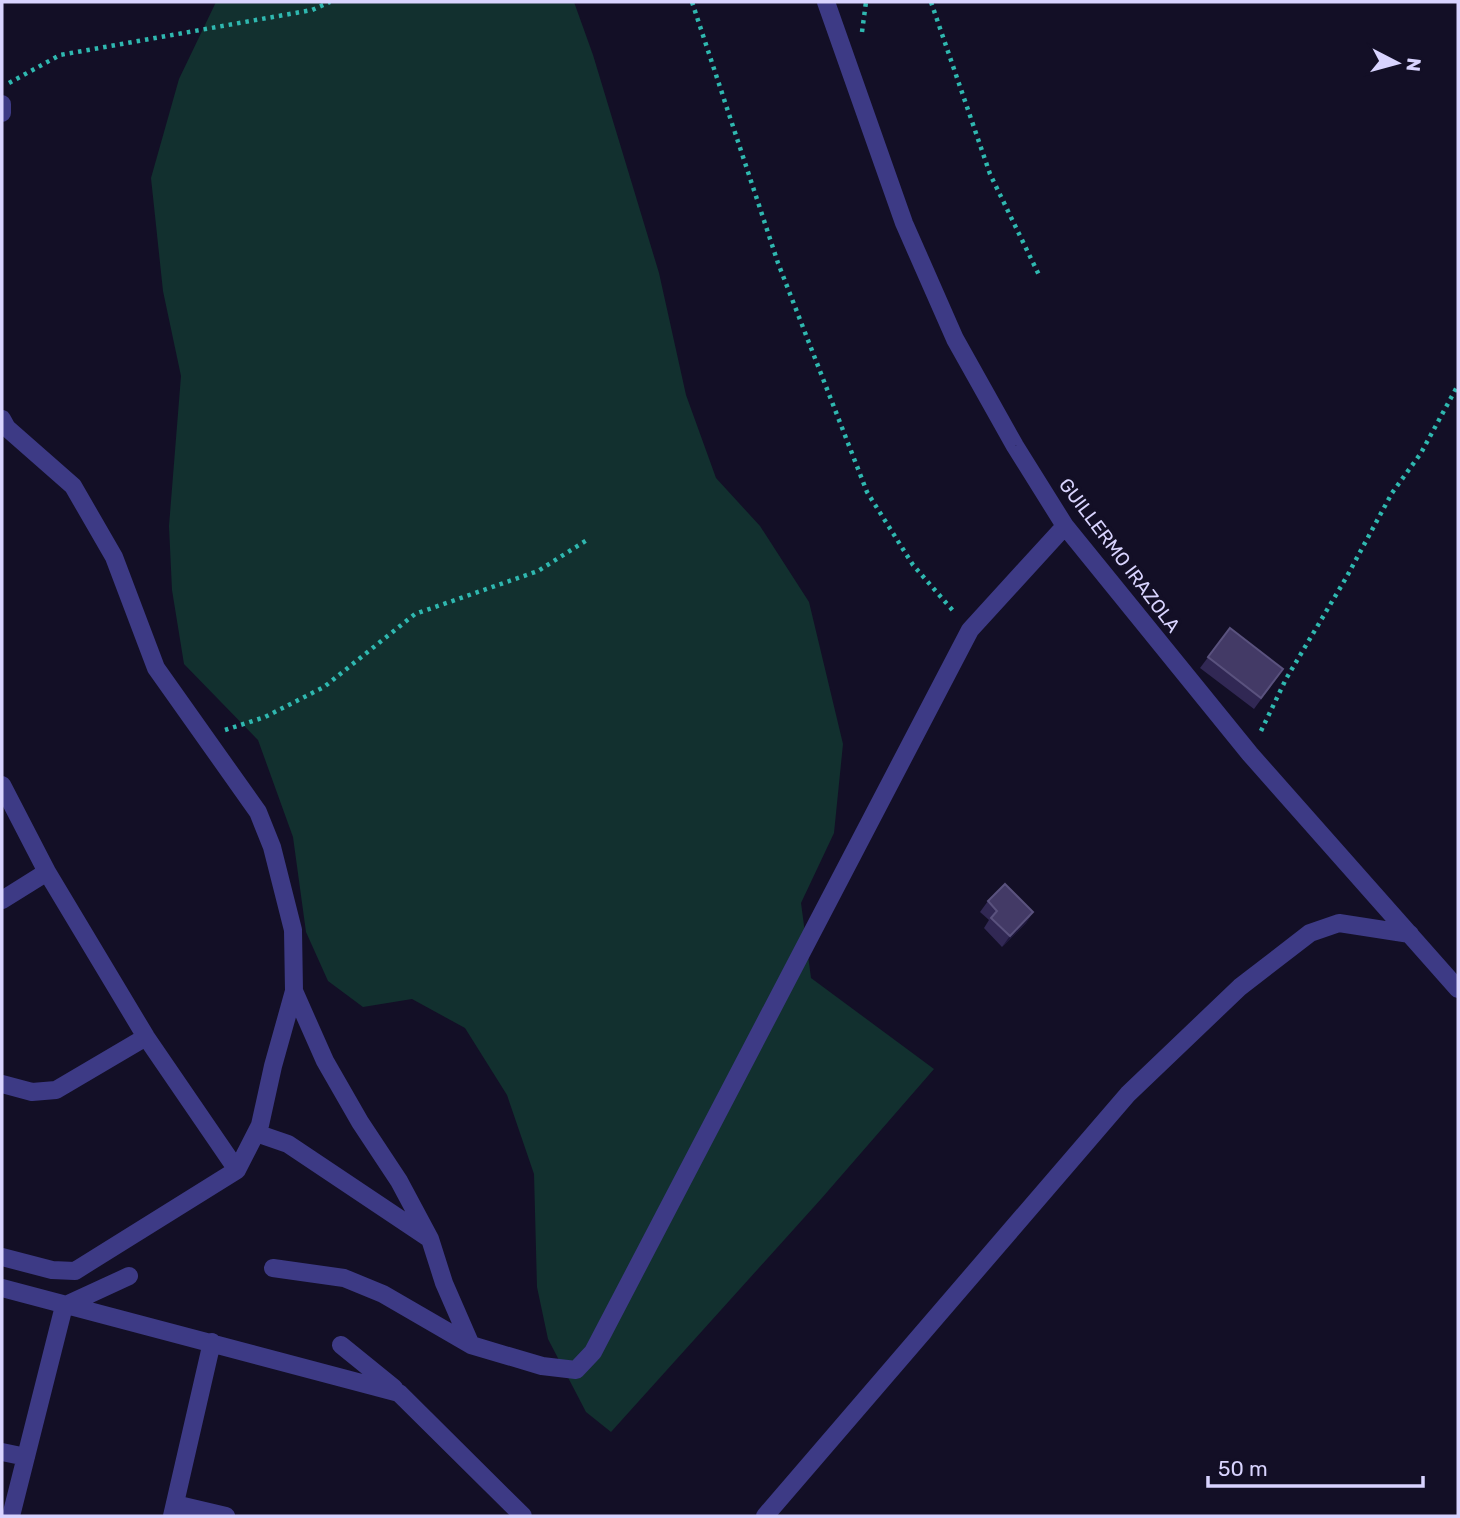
<svg xmlns="http://www.w3.org/2000/svg" width="1460" height="1518" font-family="Rubik,sans-serif">
  <rect width="100%" height="100%" fill="#130f26"/>
  <path fill="#12302f" d="M216,2H574L593,55L659,273L686,395L716,478L760,526L809,602L843,744L834,833L801,903L811,978L934,1069L821,1199L611,1432L586,1412L548,1339L537,1287L534,1174L507,1095L465,1028L412,999L363,1007L328,981L306,932L293,837L258,740L184,664L172,590L169,526L181,376L163,291L151,178L179,79Z"/>
  <g fill="none" stroke-linecap="round" stroke-linejoin="round">
    <path stroke="#2fb8b0" stroke-width="4.5" stroke-dasharray="3.5 5" stroke-linecap="butt" d="M692,2L778,263L867,492L913,565L955,613
      M931,2L990,174L1039,275
      M862,32L866,2
      M9,83L60,55L312,10L330,2
      M225,730L265,717L324,687L415,614L538,571L587,540
      M1261,731L1286,679L1346,578L1392,493L1421,453L1458,385"/>
    <path stroke="#3d3a85" stroke-width="18" d="M826,2L904,223L955,339L1015,446L1065,526L1250,754L1458,989
      M2,104V113
      M2,419L7,428L73,486L114,557L156,668L258,812L272,847L293,930L294,991L273,1066L260,1125L237,1170L75,1271L52,1270L2,1257
      M2,785L47,872L146,1037L237,1170
      M2,900L47,872
      M294,991L325,1061L360,1122L399,1181L430,1239L444,1283L471,1345
      M2,1084L32,1092L56,1090L146,1037
      M256,1133L288,1144L427,1237
      M273,1268L344,1278L383,1294L471,1345L542,1366L576,1370L593,1352L970,630L1065,526
      M2,1288L399,1393L523,1516
      M341,1345L394,1388
      M2,1452L26,1457
      M175,1504L226,1516
      M11,1516L64,1306L129,1276
      M172,1516L212,1342
      M765,1516L1128,1094L1240,987L1310,933L1339,923L1410,934"/>
  </g>
  <path fill="#312854" d="M1230,628L1283,669L1254,709L1200,668Z
    M988,901L1033,912L1026,923L1002,947L984,928L989,920L980,912Z"/>
  <path fill="#1d163a" d="M1033,912L1026,923L1002,947L1010,936Z"/>
  <path fill="#433a66" stroke="#5a527e" stroke-width="2" d="M1230,628L1283,669L1261,698L1208,657Z
    M1005,884L1033,912L1010,936L991,918L997,911L988,901Z"/>
  <g text-anchor="middle" stroke-width="7" stroke-linejoin="round" paint-order="stroke">
    <g font-size="19" fill="#d9d4ff" stroke="#130f26">
      <text transform="translate(1120 555) rotate(53)" y="7">GUILLERMO IRAZOLA</text>
    </g>
  </g>
  <rect width="1460" height="1518" fill="none" stroke="#d9d4ff" stroke-width="7"/>
  <g transform="translate(1397 63) rotate(96)" stroke="#130f26" stroke-width="5" paint-order="stroke">
  <path d="M0-5L12 26L0 18L-12 26Z" fill="#d9d4ff"/>
  <text y="-10" font-size="19" font-weight="bold" text-anchor="middle" fill="#d9d4ff">N</text>
  </g>
  <path d="M1208 1476v10h215v-10" fill="none" stroke="#d9d4ff" stroke-width="3.5"/>
  <text x="1218" y="1476" font-size="21" fill="#d9d4ff" stroke="#130f26" stroke-width="5" paint-order="stroke">50 m</text>
</svg>
